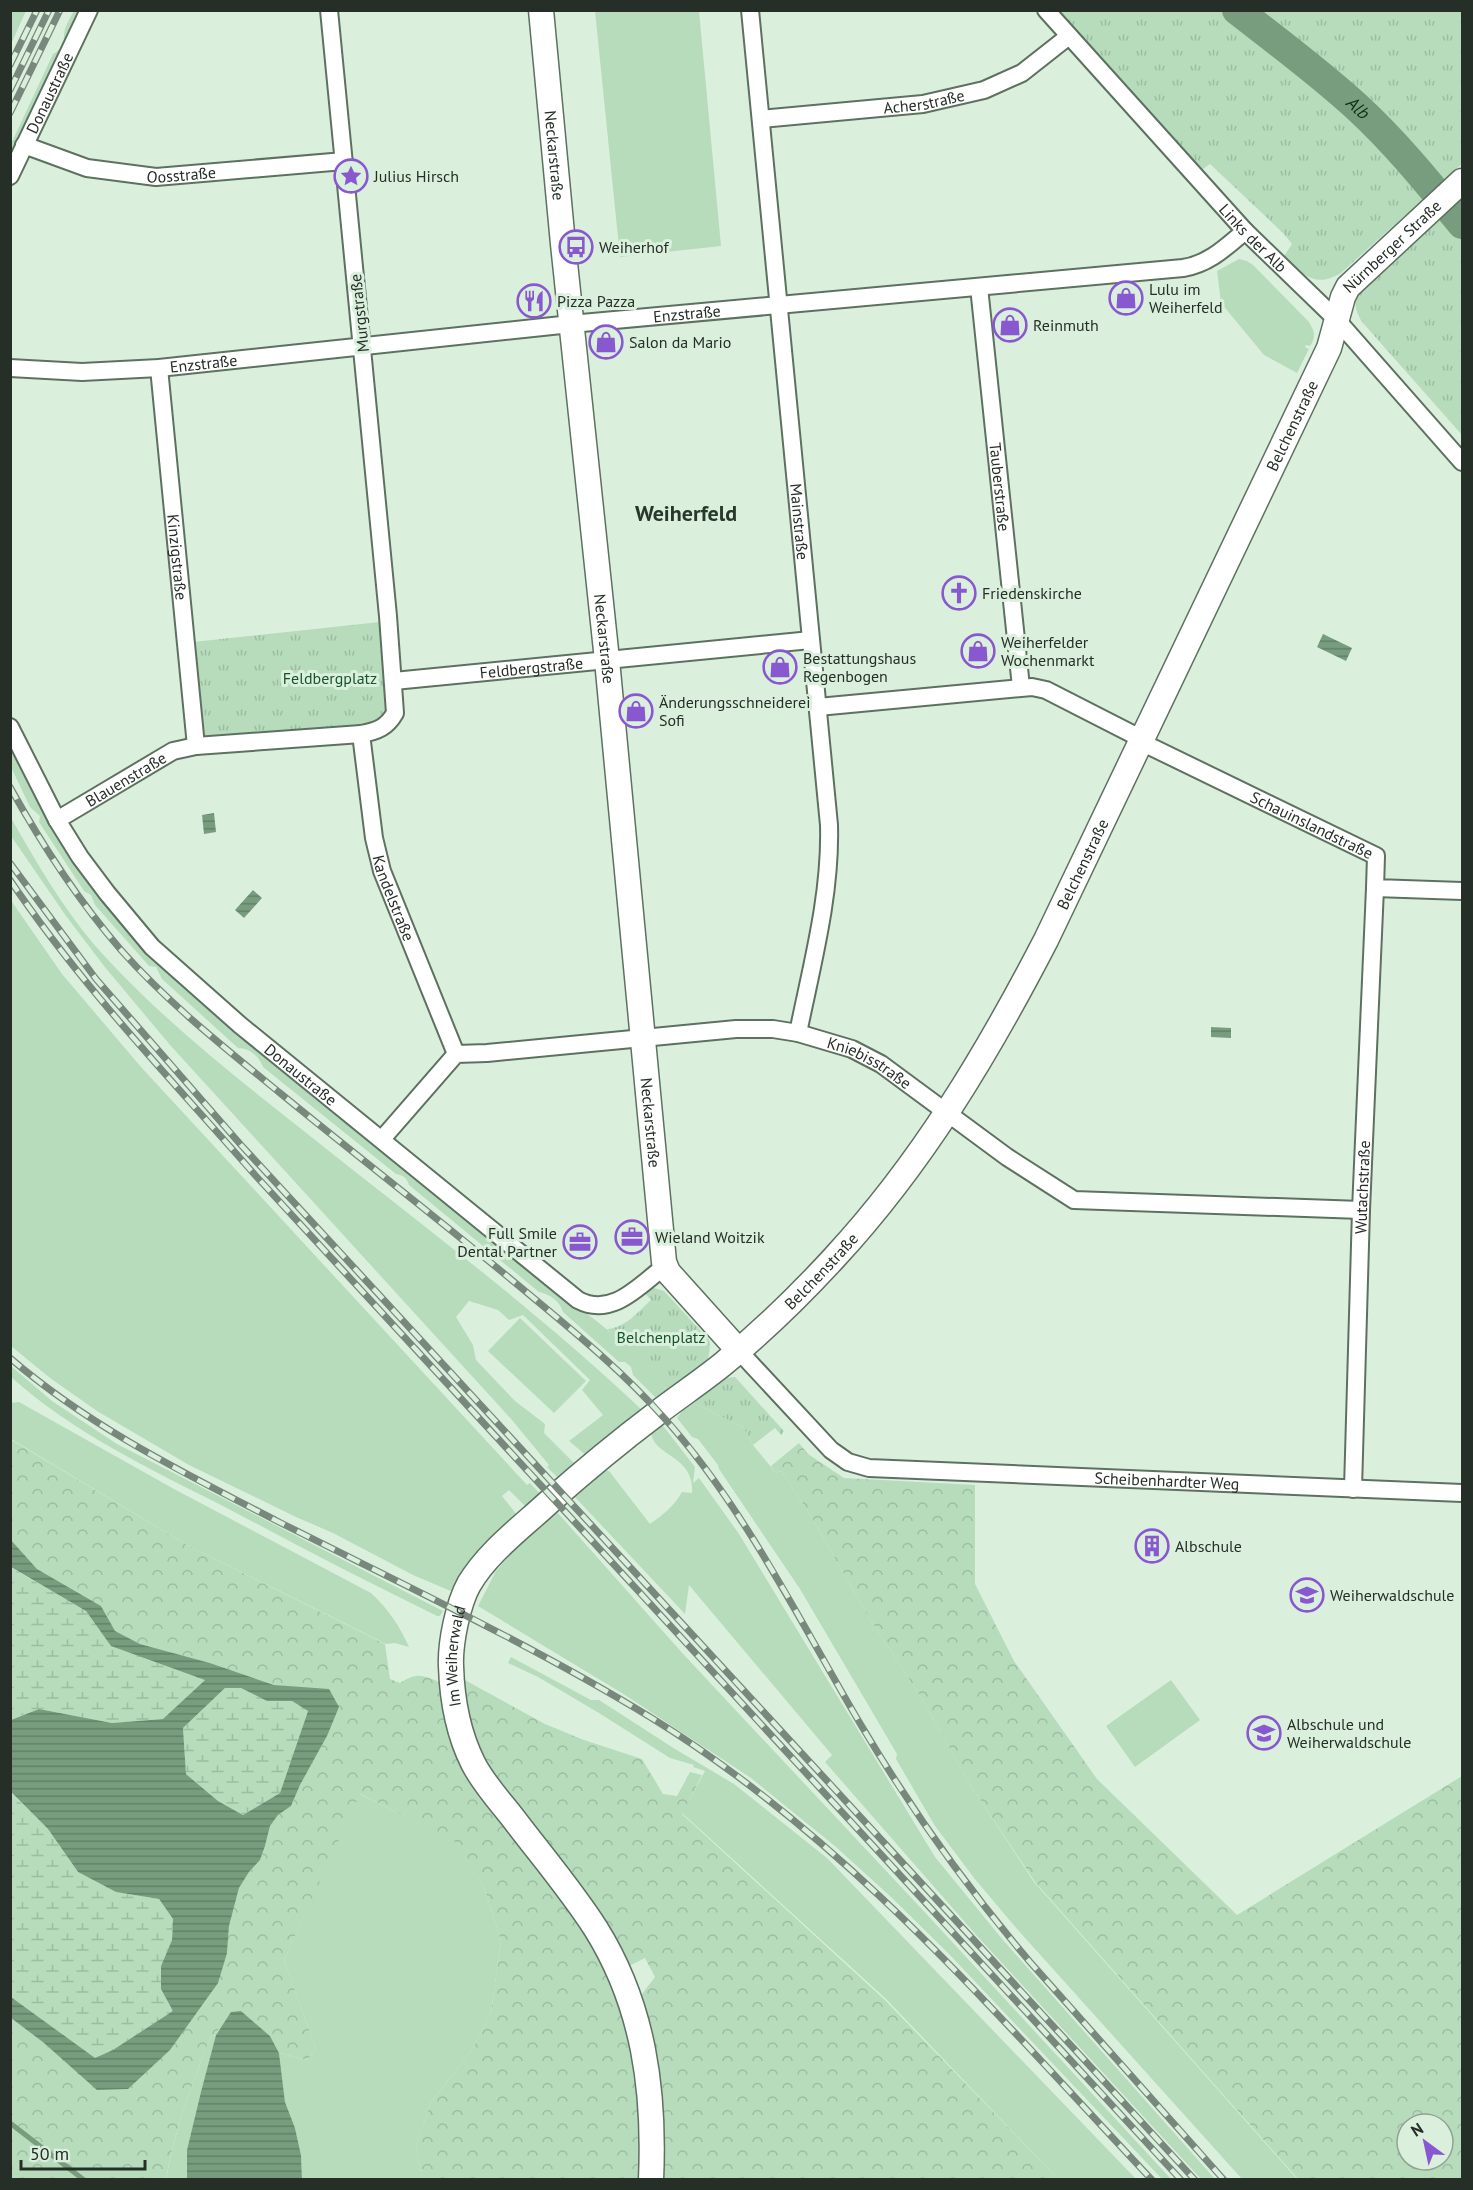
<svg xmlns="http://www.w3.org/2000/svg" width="1473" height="2190" font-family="'PT Sans',sans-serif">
  <defs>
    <pattern id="forest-crowns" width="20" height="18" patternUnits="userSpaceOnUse" patternTransform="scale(1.5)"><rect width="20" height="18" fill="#b6dcbc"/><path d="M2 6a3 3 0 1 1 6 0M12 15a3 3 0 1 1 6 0" fill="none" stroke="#9cbda2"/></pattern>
    <pattern id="wetland-marsh" width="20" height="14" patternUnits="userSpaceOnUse" patternTransform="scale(1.5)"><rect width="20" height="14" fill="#b6dcbc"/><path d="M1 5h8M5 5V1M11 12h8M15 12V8" fill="none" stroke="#9cbda2"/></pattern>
    <pattern id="park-tufts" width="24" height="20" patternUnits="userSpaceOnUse" patternTransform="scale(1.5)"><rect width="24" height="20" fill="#b6dcbc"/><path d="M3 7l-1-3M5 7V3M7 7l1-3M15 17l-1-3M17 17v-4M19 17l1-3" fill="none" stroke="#9cbda2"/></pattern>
    <pattern id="water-rules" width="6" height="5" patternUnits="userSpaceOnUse" patternTransform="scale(1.5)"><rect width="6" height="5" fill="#789d7e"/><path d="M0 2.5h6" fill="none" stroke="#628067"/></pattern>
  </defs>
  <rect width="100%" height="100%" fill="#daf0dd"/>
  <path fill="#b6dcbc" d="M11,10L26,11L11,44L10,11Z
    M74,11H81L11,157V144L53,54C68,46 62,41 65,29C67,23 71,16 74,11Z
    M595,11H699L721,246L620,257Z
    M1239,259L1247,261L1253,265L1309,322C1314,331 1317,336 1310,346L1306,345L1305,347L1309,349L1297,373L1264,355L1221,303L1217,271Z
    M10,741L121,920L573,1305C611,1327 640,1362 670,1393L659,1401L633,1375L631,1367L625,1362H619L563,1312C560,1301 549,1294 539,1292L409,1185C407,1178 403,1175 396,1174L263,1067C259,1056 249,1048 238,1048L162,979L156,967L149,966L95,905L91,895L84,891L39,822L40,816L30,807L11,767Z
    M10,816C39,867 69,919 110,962C169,1025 237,1078 305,1132C419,1223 538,1311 644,1412L588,1457L569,1441L603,1415L582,1390L590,1380L523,1315L509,1320L498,1310L469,1301L456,1317L473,1345L476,1360L515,1401L545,1424L544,1433L576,1465L560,1480L547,1467L549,1465L512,1420L170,1045L104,966L66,916L11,836Z
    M10,899L62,974L141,1067L527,1485L530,1483L541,1495L527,1508L509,1490L502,1496L518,1516L453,1592L413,1575L333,1533L296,1517L189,1465L97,1411L50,1378L11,1346Z
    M520,1318L586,1381L554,1413L488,1351Z
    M11,1366L52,1401L117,1444L443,1611L440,1616H437L417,1606C351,1574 286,1539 221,1505C148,1468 72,1432 11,1377Z
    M689,1401L743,1427L753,1445L776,1473L781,1471L806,1508L868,1616L920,1696L971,1786L1034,1882L1297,2179H1242L1017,1929L974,1878L935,1826L896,1759L897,1754L800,1589L719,1469L718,1465L698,1439L692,1437L677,1418Z
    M19,1402L174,1489L371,1593C389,1610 399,1625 409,1647L395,1643L386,1644L187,1545L11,1439V1403Z
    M660,1422L695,1467L693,1483L699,1478L739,1534L935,1857L1003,1940L1215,2179H1201L977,1936L825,1762L832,1755L689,1585L685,1614L573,1495L604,1470L609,1471L650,1524C663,1515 674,1506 682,1492L692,1493C695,1453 649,1457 651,1429Z
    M556,1511L685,1656L919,1906L1171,2179H1162L948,1953L891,1897L836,1847L751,1778L625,1695L478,1606L496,1571L514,1550Z
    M511,1657L591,1700H599L675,1749L734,1784L827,1858L1136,2179H1058L886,1999L682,1813L705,1771L693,1767L694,1765L670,1758L599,1713L538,1677L508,1663Z
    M1171,1680L1200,1720L1135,1767L1106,1726Z
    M359,1794L454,1840L484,1887L501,1941L491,2012L472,2050L431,2102L416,2146L422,2179H302L301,2155L295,2128L285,2102L279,2053L307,2060L316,2049L284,1960Z
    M216,2035L187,2150V2179L166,2180C174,2130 193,2082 211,2036Z"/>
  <path fill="url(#forest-crowns)" fill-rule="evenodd" d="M10,1439L187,1545L385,1644L390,1679L400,1683C417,1672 423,1675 441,1683L449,1724L585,1926L615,1984L639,2069L641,2179H422L416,2146L431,2102L472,2050L491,2012L501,1941L484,1887L454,1841L360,1794L284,1960L316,2049L307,2060L279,2053L270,2036L241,2011L219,2029L216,2035L211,2036C193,2082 174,2130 166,2179H11V2018L44,2043L227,1953L229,1926L239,1888L249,1872L260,1860L265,1846L270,1826L278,1815L291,1806L300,1785L327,1736L297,1688L274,1685L210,1663L140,1644L114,1631L101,1606L37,1569L11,1540Z
    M799,1443L808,1454L844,1478L975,1485V1584L1014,1661L1097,1779L1237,1915L1462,1776V2179H1298L1035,1882L971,1786L920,1696L868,1616L806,1508L781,1471L776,1473L771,1466ZM1407,2124H1443V2160H1407Z
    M463,1679L545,1724L584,1740L642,1759L663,1794L677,1796L690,1772L702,1775L682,1814L885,2000L1058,2179H661L639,1998L655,1977L645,1958L629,1966L605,1920L503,1794L478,1753L468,1727Z"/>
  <path fill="url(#wetland-marsh)" d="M10,1567L86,1611L112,1646L206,1679L164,1719L112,1723L39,1709L11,1720Z
    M225,1688H241L267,1701H292L308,1711L280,1793L243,1815L218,1801L186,1774L183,1728Z
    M10,1792L48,1829L78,1872L116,1892L159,1899L173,1919L172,1940L161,1966V1989L173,2011L113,2050L95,2058L11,1997Z"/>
  <path fill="url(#park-tufts)" d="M1058,11H1462V164L1341,273C1314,289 1303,274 1284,256L1292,244L1283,233L1210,164L1199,172Z
    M1462,193V435L1363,323C1356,314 1355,306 1355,294Z
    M380,622L387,711L378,721L358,727L203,740L193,642Z
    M647,1286L664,1291L709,1340C714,1369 691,1376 670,1393L607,1329C625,1328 638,1312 651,1300L642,1290Z
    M735,1377L784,1431L781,1435L775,1428L753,1445L743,1427L689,1401L725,1378Z"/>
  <path fill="url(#water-rules)" fill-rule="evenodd" d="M1323,634L1352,648L1346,661L1317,647Z
    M214,813L216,832L204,834L202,815Z
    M253,890L262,898L244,918L235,910Z
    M1211,1027L1231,1028V1038L1211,1037Z
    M11,1540L37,1569L101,1606L115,1631L140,1644L210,1663L274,1685L329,1689L339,1707L327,1736L300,1785L291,1806L278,1815L270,1826L265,1846L260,1860L249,1872L239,1888L229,1926L227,1953L218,1983L170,2050L128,2089L97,2090L44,2043L11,2018V1997L95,2058L113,2050L173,2011L161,1989V1966L172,1940L173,1919L159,1899L116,1892L78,1872L48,1829L11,1792V1720L39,1709L112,1723L163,1719L205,1680L111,1646L86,1611L11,1567ZM225,1688H241L267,1701H292L308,1711L280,1793L243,1815L218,1801L186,1774L183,1728Z
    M241,2011L270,2036L279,2053L285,2102L295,2128L301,2155L302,2179H187V2150L201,2092L216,2035L231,2012Z"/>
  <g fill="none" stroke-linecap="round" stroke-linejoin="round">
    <path stroke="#789d7e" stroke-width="5" d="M10,2123L84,2180"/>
    <path stroke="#789d7e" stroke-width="30" id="s1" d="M1237,10C1278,42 1320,73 1358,108C1396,143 1429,184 1462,224"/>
    <g stroke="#5e7161" stroke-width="20">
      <g id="street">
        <path id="s2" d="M750,10L829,825C831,895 812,964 798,1033"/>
        <path id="s3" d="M1046,10L1245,231L1337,320L1462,462"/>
        <path id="s4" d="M761,119L923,104L984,90L1022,73L1069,36"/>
        <path id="s5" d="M24,145L87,168L156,177L344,161"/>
        <path id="s6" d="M10,176L89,10"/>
        <path id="s7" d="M979,287L1021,687"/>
        <path id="s8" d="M10,368L82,372L159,368L571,324L1183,268C1209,264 1226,247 1245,231"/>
        <path id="s9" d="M159,368L196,746"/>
        <path id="s10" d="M394,681L811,640"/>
        <path d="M818,707L1032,687L1046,690L1142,739"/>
        <path id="s11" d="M10,727L57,820L80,857L107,893L152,947L240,1025L578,1300C612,1318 639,1286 665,1266"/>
        <path id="s12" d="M361,734L374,838L382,871L456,1054"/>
        <path id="s13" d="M1141,742L1376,856L1375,888L1462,891"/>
        <path id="s14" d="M57,820L173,751L196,746L361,734C378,731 387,727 395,713L388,616L329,10"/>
        <path id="s15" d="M382,1139L456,1054L487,1053L736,1029H773L798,1033L852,1049L881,1064L1007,1157L1074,1200L1361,1210"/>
        <path id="s16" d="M739,1351L831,1450L848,1462L869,1468L1462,1493"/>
        <path id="s17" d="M1353,1489L1361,1210L1375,888"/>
      </g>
    </g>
    <g stroke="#5e7161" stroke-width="27">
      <g id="secondary">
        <path id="s18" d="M541,10L563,244L607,660L664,1262L668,1272L739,1351"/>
        <path id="s19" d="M651,2180C655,2091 644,2006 596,1929C571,1890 541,1855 513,1818C499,1800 483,1783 473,1763C458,1733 452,1699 451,1666C450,1643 458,1604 469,1584C488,1552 522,1527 549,1502C584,1471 619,1442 656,1414C678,1397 702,1381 723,1364C763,1331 800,1295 834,1258C922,1163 987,1054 1046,940L1329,348L1343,297L1348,287L1462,181"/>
      </g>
    </g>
    <use href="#street" stroke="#fff" stroke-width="16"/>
    <use href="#secondary" stroke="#fff" stroke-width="24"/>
    <g stroke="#79887c" stroke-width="7">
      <path id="rail" d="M10,65L37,10
        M10,90L49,10
        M10,113L60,10
        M10,787C42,845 78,900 121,950C168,1003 225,1048 280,1093C357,1156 436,1217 513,1281C566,1325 620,1368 665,1419C745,1508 800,1622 861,1725C911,1809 967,1888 1030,1962L1224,2180
        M10,863L96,979L241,1145L1195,2180
        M10,880C82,987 171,1079 255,1175L1181,2180
        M10,1358C90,1427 184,1473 277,1521C402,1584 530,1644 650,1717C846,1837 996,2014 1152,2180"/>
    </g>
    <use href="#rail" stroke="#daf0dd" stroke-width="4.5" stroke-dasharray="14" stroke-linecap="butt"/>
  </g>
  <defs>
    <g id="sight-ring" transform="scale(1.725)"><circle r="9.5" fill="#daf0dd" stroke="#8958d1" stroke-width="1.5"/><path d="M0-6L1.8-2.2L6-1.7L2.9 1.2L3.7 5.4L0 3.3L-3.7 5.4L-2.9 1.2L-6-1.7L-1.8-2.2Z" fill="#8958d1"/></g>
    <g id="bus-ring" transform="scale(1.725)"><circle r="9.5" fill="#daf0dd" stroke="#8958d1" stroke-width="1.5"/><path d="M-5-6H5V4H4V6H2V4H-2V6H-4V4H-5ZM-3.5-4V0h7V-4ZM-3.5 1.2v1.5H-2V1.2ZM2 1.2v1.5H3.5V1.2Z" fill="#8958d1"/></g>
    <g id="shop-ring" transform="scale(1.725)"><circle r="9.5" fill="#daf0dd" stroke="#8958d1" stroke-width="1.5"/><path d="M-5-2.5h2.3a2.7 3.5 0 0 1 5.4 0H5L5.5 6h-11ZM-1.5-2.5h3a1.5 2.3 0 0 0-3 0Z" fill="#8958d1"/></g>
    <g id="restaurant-ring" transform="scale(1.725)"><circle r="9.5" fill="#daf0dd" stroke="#8958d1" stroke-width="1.5"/><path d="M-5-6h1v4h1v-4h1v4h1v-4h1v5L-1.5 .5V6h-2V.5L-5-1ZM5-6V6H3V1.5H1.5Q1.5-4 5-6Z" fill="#8958d1"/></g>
    <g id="church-ring" transform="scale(1.725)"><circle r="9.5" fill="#daf0dd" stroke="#8958d1" stroke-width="1.5"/><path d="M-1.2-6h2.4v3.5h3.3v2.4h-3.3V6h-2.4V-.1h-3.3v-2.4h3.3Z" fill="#8958d1"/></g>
    <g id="office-ring" transform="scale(1.725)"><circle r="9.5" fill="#daf0dd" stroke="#8958d1" stroke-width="1.5"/><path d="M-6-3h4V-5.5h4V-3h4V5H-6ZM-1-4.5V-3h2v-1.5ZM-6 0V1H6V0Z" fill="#8958d1"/></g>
    <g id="building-ring" transform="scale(1.725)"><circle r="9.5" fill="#daf0dd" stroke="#8958d1" stroke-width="1.5"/><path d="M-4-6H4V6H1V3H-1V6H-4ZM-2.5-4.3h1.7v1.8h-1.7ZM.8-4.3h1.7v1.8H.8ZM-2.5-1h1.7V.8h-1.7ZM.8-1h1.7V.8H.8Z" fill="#8958d1"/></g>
    <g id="school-ring" transform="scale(1.725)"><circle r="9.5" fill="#daf0dd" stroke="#8958d1" stroke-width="1.5"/><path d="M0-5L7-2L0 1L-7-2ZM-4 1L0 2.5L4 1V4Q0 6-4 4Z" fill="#8958d1"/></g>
  </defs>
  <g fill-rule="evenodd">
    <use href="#sight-ring" x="351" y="176"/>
    <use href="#bus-ring" x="576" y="247"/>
    <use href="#shop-ring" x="1126" y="298"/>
    <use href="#restaurant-ring" x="534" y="301"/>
    <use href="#shop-ring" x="1010" y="325"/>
    <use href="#shop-ring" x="606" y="342"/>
    <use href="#church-ring" x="959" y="593"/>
    <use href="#shop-ring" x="978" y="651"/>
    <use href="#shop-ring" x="780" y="667"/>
    <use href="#shop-ring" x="636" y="711"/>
    <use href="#office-ring" x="632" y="1237"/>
    <use href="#office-ring" x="580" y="1242"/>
    <use href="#building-ring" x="1152" y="1546"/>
    <use href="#school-ring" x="1307" y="1595"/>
    <use href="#school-ring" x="1264" y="1733"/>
  </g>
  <g text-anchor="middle" stroke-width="6" stroke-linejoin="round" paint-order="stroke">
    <g font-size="16" fill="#252e27" stroke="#daf0dd">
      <text dy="6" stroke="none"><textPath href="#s6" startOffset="92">Donaustraße</textPath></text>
      <text dy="6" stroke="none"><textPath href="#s4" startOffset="164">Acherstraße</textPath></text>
      <text dy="6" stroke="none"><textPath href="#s18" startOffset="146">Neckarstraße</textPath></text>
      <text dy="6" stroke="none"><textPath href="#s5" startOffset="162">Oosstraße</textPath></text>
      <text dy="6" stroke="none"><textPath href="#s3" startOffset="308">Links der Alb</textPath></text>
      <text dy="6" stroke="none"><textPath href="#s19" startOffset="2307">Nürnberger Straße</textPath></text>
      <text transform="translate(359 313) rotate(-96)" y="6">Murgstraße</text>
      <text dy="6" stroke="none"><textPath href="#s8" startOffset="680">Enzstraße</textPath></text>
      <text dy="6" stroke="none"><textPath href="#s8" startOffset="194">Enzstraße</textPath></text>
      <text dy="6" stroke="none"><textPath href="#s19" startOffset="2097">Belchenstraße</textPath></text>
      <text dy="6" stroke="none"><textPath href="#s7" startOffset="201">Tauberstraße</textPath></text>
      <text dy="6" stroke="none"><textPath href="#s2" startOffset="514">Mainstraße</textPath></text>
      <text dy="6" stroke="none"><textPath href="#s9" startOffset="190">Kinzigstraße</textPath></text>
      <text dy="6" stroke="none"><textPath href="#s18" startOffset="632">Neckarstraße</textPath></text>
      <text dy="6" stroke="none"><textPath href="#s10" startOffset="138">Feldbergstraße</textPath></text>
      <text dy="6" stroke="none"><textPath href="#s14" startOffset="80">Blauenstraße</textPath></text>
      <text dy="6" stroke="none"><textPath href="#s13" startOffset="190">Schauinslandstraße</textPath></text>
      <text dy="6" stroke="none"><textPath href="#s19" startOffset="1611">Belchenstraße</textPath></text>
      <text dy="6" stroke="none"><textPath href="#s12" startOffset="168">Kandelstraße</textPath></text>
      <text dy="6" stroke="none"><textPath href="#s15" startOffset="534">Kniebisstraße</textPath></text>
      <text dy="6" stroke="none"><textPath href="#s11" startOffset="459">Donaustraße</textPath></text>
      <text dy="6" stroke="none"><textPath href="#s18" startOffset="1118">Neckarstraße</textPath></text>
      <text dy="6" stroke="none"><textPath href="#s17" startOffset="302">Wutachstraße</textPath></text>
      <text dy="6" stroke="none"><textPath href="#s19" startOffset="1125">Belchenstraße</textPath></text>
      <text dy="6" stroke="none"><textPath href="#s16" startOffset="476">Scheibenhardter Weg</textPath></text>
      <text dy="6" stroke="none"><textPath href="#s19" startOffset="578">Im Weiherwald</textPath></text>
    </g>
    <g font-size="16" fill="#252e27" stroke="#daf0dd" text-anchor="start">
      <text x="374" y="182">Julius Hirsch</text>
      <text x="599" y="253">Weiherhof</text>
      <text x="1149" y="295">Lulu im<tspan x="1149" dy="18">Weiherfeld</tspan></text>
      <text x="557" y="307">Pizza Pazza</text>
      <text x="1033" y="331">Reinmuth</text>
      <text x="629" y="348">Salon da Mario</text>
      <text x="982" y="599">Friedenskirche</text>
      <text x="1001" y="648">Weiherfelder<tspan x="1001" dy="18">Wochenmarkt</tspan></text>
      <text x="803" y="664">Bestattungshaus<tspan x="803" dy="18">Regenbogen</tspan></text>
      <text x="659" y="708">Änderungsschneiderei<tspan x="659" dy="18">Sofi</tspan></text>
      <text x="557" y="1239" text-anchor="end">Full Smile<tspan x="557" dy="18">Dental Partner</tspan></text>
      <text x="655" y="1243">Wieland Woitzik</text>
      <text x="1175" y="1552">Albschule</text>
      <text x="1330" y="1601">Weiherwaldschule</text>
      <text x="1287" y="1730">Albschule und<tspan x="1287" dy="18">Weiherwaldschule</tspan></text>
    </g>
    <g font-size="16" fill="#185329" stroke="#daf0dd">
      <text x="330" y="684">Feldbergplatz</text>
      <text x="661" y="1343">Belchenplatz</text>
    </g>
    <g font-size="18" font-style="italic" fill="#063415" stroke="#daf0dd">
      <text dy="6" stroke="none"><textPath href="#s1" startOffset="156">Alb</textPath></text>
    </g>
    <g font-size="22" font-weight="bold" fill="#28392b" stroke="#daf0dd">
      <text x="686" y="521">Weiherfeld</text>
    </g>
  </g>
  <rect width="1473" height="2190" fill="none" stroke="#252e27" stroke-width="24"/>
  <g transform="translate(1425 2142) rotate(327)"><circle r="28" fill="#daf0dd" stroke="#92a294" stroke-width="1.5"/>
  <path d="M0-4.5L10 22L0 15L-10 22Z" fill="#8958d1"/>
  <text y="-9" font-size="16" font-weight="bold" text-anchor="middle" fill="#252e27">N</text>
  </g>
  <path d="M21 2160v9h124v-9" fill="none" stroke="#252e27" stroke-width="3"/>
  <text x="30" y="2160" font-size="18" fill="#252e27" stroke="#daf0dd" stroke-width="4.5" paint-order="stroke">50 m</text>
</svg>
